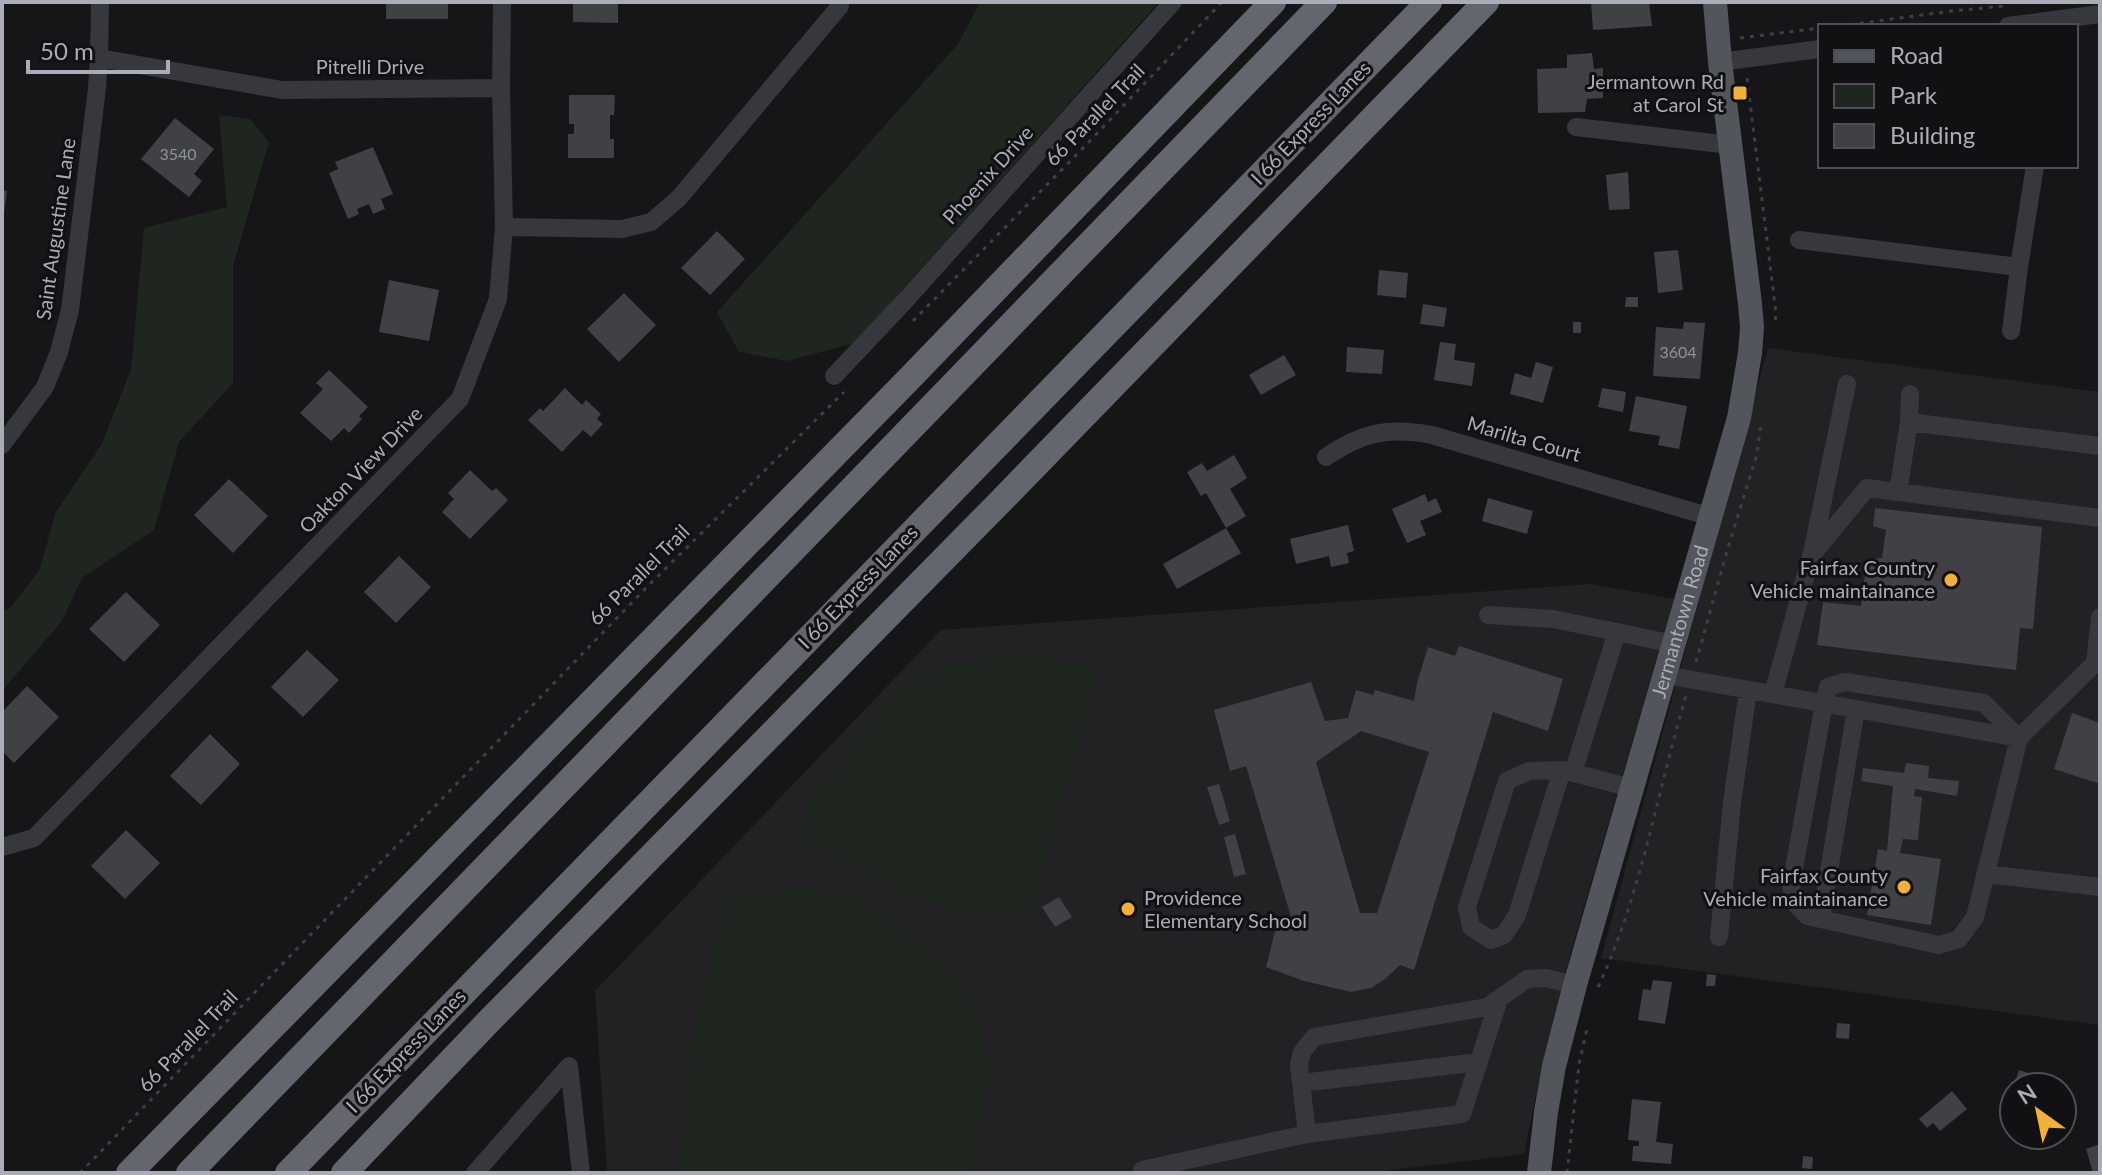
<svg xmlns="http://www.w3.org/2000/svg" width="2102" height="1175" font-family="Lato,sans-serif">
  <rect width="100%" height="100%" fill="#161618"/>
  <path fill="#222225" d="M1768,348L2100,392V1025L1601,958Z
    M1591,584L1674,599L1573,944L1542,1066L1524,1154L1367,1173H607L595,991L941,630Z"/>
  <path fill="#1e261f" d="M980,2H1159L855,343L787,361L739,352L717,312L958,44Z
    M219,115L250,119L269,142L233,266V383L179,442L154,530L82,578L62,621L2,691V611L10,608L39,571L56,512L102,444L131,369L144,228L227,207Z
    M1043,657L1099,670L1032,906L1017,913L931,905L792,834L803,819L813,795L875,720L902,692L929,674L954,662Z
    M799,888L844,893L888,919L952,974L971,1002L985,1042L988,1076L974,1170L955,1173H680L688,1058L724,904L741,897Z"/>
  <path fill="#404145" fill-rule="evenodd" d="M386,2H448V19H386Z
    M573,2H618V23L573,22Z
    M1591,2H1649L1652,26L1593,30Z
    M1592,53L1594,69L1603,68V98L1587,99L1585,112L1538,113L1537,69L1567,68V55Z
    M569,95H615L614,115H610V139H614V158H568V134H574V124H569Z
    M175,118L214,149L194,174L202,181L189,197L141,159Z
    M373,147L393,194L381,199L385,209L373,214L369,204L357,209L359,214L348,219L329,173L338,169L335,162Z
    M1628,172L1630,209L1609,210L1606,175Z
    M2,190L7,191L4,214H2Z
    M717,231L745,259L710,295L681,268Z
    M1678,250L1683,290L1658,293L1654,252Z
    M1379,270L1408,273L1406,298L1377,295Z
    M389,280L439,290L429,341L379,332Z
    M624,293L656,325L619,362L587,329Z
    M1626,297H1638V307H1625Z
    M1423,304L1447,308L1444,327L1420,324Z
    M1573,322H1581V333H1573Z
    M1684,322L1705,323L1700,379L1653,376L1656,327L1683,329Z
    M1440,342L1456,344L1454,360L1475,363L1472,386L1434,380Z
    M1347,347L1384,350L1382,374L1346,372Z
    M1284,355L1296,375L1261,395L1249,375Z
    M1536,362L1553,367L1543,403L1510,394L1515,373L1531,378Z
    M329,370L368,407L359,416L362,419L349,433L344,428L331,441L300,413L323,389L316,383Z
    M565,388L582,405L586,400L601,414L597,419L603,424L591,437L583,430L562,452L528,420L540,408L543,411Z
    M1602,388L1626,392L1623,412L1598,407Z
    M1636,396L1687,406L1679,449L1658,445L1660,436L1629,431Z
    M1234,455L1247,478L1230,489L1246,516L1226,528L1206,493L1201,496L1187,472L1202,463L1207,471Z
    M470,470L492,491L496,488L508,500L470,539L442,512L454,499L448,493Z
    M229,479L268,516L233,553L194,515Z
    M1425,494L1428,502L1436,498L1442,512L1420,521L1426,535L1407,543L1392,509Z
    M1488,498L1533,511L1527,534L1482,521Z
    M1875,508L2042,527L2033,629L2020,628L2016,670L1817,645L1823,602L1861,606L1867,559L1882,558L1886,530L1873,526Z
    M1348,525L1354,551L1347,553L1349,563L1331,567L1329,556L1296,564L1290,539Z
    M1226,528L1241,553L1177,589L1163,564Z
    M399,556L431,587L396,623L364,592Z
    M126,592L160,625L124,662L89,629Z
    M1459,646L1563,679L1548,731L1493,712L1414,970L1400,965L1385,979L1371,988L1351,992L1304,981L1266,967L1278,920L1294,927L1246,766L1230,771L1214,710L1311,682L1325,721L1348,718L1356,690L1373,695L1375,690L1414,701L1417,683L1428,647L1455,656ZM1361,731L1429,752L1377,913H1360L1316,762Z
    M307,650L339,680L303,717L271,687Z
    M27,686L59,717L14,763L2,751V712Z
    M2072,713L2100,723V784L2054,769Z
    M210,734L240,764L201,805L170,776Z
    M1906,763L1929,766L1928,778L1959,781L1957,796L1915,789L1914,796L1922,797L1918,840L1903,839L1900,853L1941,859L1931,925L1867,915L1878,849L1887,851L1893,786L1861,781L1863,768L1904,773Z
    M1219,784L1230,821L1219,825L1207,787Z
    M126,830L160,863L125,899L91,866Z
    M1235,834L1246,874L1234,877L1224,837Z
    M1059,897L1072,917L1055,927L1042,907Z
    M1707,974L1716,975L1715,986H1706Z
    M1653,980L1672,982L1665,1024L1638,1020L1643,989L1651,990Z
    M1837,1023L1850,1024L1849,1039L1836,1038Z
    M2019,1070L2055,1082L2054,1087H2014V1105L2008,1103Z
    M1952,1091L1967,1109L1940,1131L1933,1123L1927,1128L1919,1119Z
    M2062,1093L2070,1096L2063,1117H2062Z
    M1632,1099L1661,1102L1656,1142L1673,1144L1671,1164L1632,1161L1633,1146H1639V1141L1628,1140Z
    M2100,1144V1173H2093L2086,1149Z
    M1803,1156L1813,1157L1812,1169L1802,1168Z"/>
  <g fill="none" stroke-linecap="round" stroke-linejoin="round">
    <path stroke="#3d3f44" stroke-width="3" stroke-dasharray="4 6" stroke-linecap="butt" d="M1840,26L1952,11L2004,6
      M1740,38L1820,28
      M1747,78L1776,313L1775,324
      M913,321L1086,145L1222,2
      M1696,662L1727,551L1757,454L1761,423
      M1598,987C1641,896 1657,792 1686,696
      M80,1173L647,587L844,392
      M1567,1173L1579,1064L1587,1029"/>
    <path stroke="#37383d" stroke-width="18" d="M2008,26L2100,14
      M99,58L282,90L501,88
      M1720,62L1820,49
      M1576,127L1730,145
      M504,227L622,229L651,222L679,198L840,6
      M1799,240L2019,267L2035,166
      M2011,331L2019,267
      M834,376L903,303L1173,2
      M1909,422L1910,394
      M2,445L45,387L59,352L70,310L97,88L99,58L100,2
      M1326,457C1363,432 1388,427 1432,435L1711,517
      M1898,492L1909,422L2100,446
      M1812,553L1847,384
      M1488,615L1553,619L1617,632L1573,773
      M1617,632L1673,644
      M1665,675L2019,738L2095,663L2100,617
      M1845,682L1984,703L2019,738L1975,917L1959,939L1939,945L1807,916L1794,902L1791,885L1824,703L1828,687Z
      M1773,694L1811,556L1867,488L2100,518
      M1562,770L1517,915L1504,935L1491,940L1471,927L1467,907L1507,781L1529,771L1562,770L1632,788
      M2,847L34,838L460,399L498,299L504,227L501,88L502,2
      M1985,874L2100,887
      M1821,919L1856,709
      M1719,937L1732,803L1748,690
      M1499,999L1462,1114L1307,1134L1299,1065L1302,1052L1314,1037L1487,1007L1527,979L1546,978L1575,985
      M1301,1083L1479,1062
      M1142,1170L1307,1134
      M475,1173L569,1066L581,1173"/>
    <path stroke="#53555c" stroke-width="24" id="s1" d="M1539,1173L1546,1112L1554,1066L1575,985L1739,418L1750,353L1752,327L1750,304L1720,62L1715,2"/>
    <path stroke="#63666e" stroke-width="26" d="M129,1173L907,381L1273,2
      M189,1173L1324,2
      M288,1173L1429,2
      M344,1173L488,1022L999,503L1486,2"/>
  </g>
  <g fill="#f2b134" stroke="#111113" stroke-width="3">
    <rect x="1732" y="85" width="16" height="16" rx="4"/>
    <circle cx="1951" cy="580" r="8"/>
    <circle cx="1904" cy="887" r="8"/>
    <circle cx="1128" cy="909" r="8"/>
  </g>
  <g text-anchor="middle" stroke-width="6" stroke-linejoin="round" paint-order="stroke">
    <g font-size="16" fill="#8e929b">
      <text x="178" y="160">3540</text>
      <text x="1678" y="358">3604</text>
    </g>
    <g font-size="20" fill="#a8adb8" stroke="#111113">
      <text x="370" y="74">Pitrelli Drive</text>
      <text transform="translate(1095 115) rotate(-46)" y="7">66 Parallel Trail</text>
      <text transform="translate(1311 123) rotate(-46)" y="7">I 66 Express Lanes</text>
      <text transform="translate(988 175) rotate(-48)" y="7">Phoenix Drive</text>
      <text transform="translate(56 229) rotate(-82)" y="7">Saint Augustine Lane</text>
      <text transform="translate(1524 439) rotate(16)" y="7">Marilta Court</text>
      <text transform="translate(361 470) rotate(-46)" y="7">Oakton View Drive</text>
      <text transform="translate(639 575) rotate(-45)" y="7">66 Parallel Trail</text>
      <text transform="translate(858 587) rotate(-46)" y="7">I 66 Express Lanes</text>
      <text dy="7" stroke="none"><textPath href="#s1" startOffset="570">Jermantown Road</textPath></text>
      <text transform="translate(188 1041) rotate(-46)" y="7">66 Parallel Trail</text>
      <text transform="translate(406 1051) rotate(-46)" y="7">I 66 Express Lanes</text>
    </g>
    <g font-size="20" fill="#a8adb8" stroke="#111113" text-anchor="end">
      <text x="1724" y="89">Jermantown Rd<tspan x="1724" dy="23">at Carol St</tspan></text>
      <text x="1935" y="575">Fairfax Country<tspan x="1935" dy="23">Vehicle maintainance</tspan></text>
      <text x="1888" y="883">Fairfax County<tspan x="1888" dy="23">Vehicle maintainance</tspan></text>
      <text x="1144" y="905" text-anchor="start">Providence<tspan x="1144" dy="23">Elementary School</tspan></text>
    </g>
  </g>
  <rect width="2102" height="1175" fill="none" stroke="#a8adb8" stroke-width="8"/>
  <rect x="1818" y="24" width="260" height="144" fill="#111113" stroke="#4d4f55" stroke-width="2"/>
  <rect x="1834" y="50" width="40" height="12" fill="#53555c" stroke="#4d4f55" stroke-width="2"/>
  <text x="1890" y="64" font-size="24" fill="#a8adb8">Road</text>
  <rect x="1834" y="84" width="40" height="24" fill="#1e261f" stroke="#4d4f55" stroke-width="2"/>
  <text x="1890" y="104" font-size="24" fill="#a8adb8">Park</text>
  <rect x="1834" y="124" width="40" height="24" fill="#404145" stroke="#4d4f55" stroke-width="2"/>
  <text x="1890" y="144" font-size="24" fill="#a8adb8">Building</text>
  <g transform="translate(2038 1111) rotate(327)"><circle r="38" fill="#111113" stroke="#4d4f55" stroke-width="2"/>
  <path d="M0-6L14 30L0 20L-14 30Z" fill="#f2b134"/>
  <text y="-12" font-size="22" font-weight="bold" text-anchor="middle" fill="#a8adb8">N</text>
  </g>
  <path d="M28 60v12h140v-12" fill="none" stroke="#a8adb8" stroke-width="4"/>
  <text x="40" y="60" font-size="24" fill="#a8adb8" stroke="#111113" stroke-width="6" paint-order="stroke">50 m</text>
</svg>
